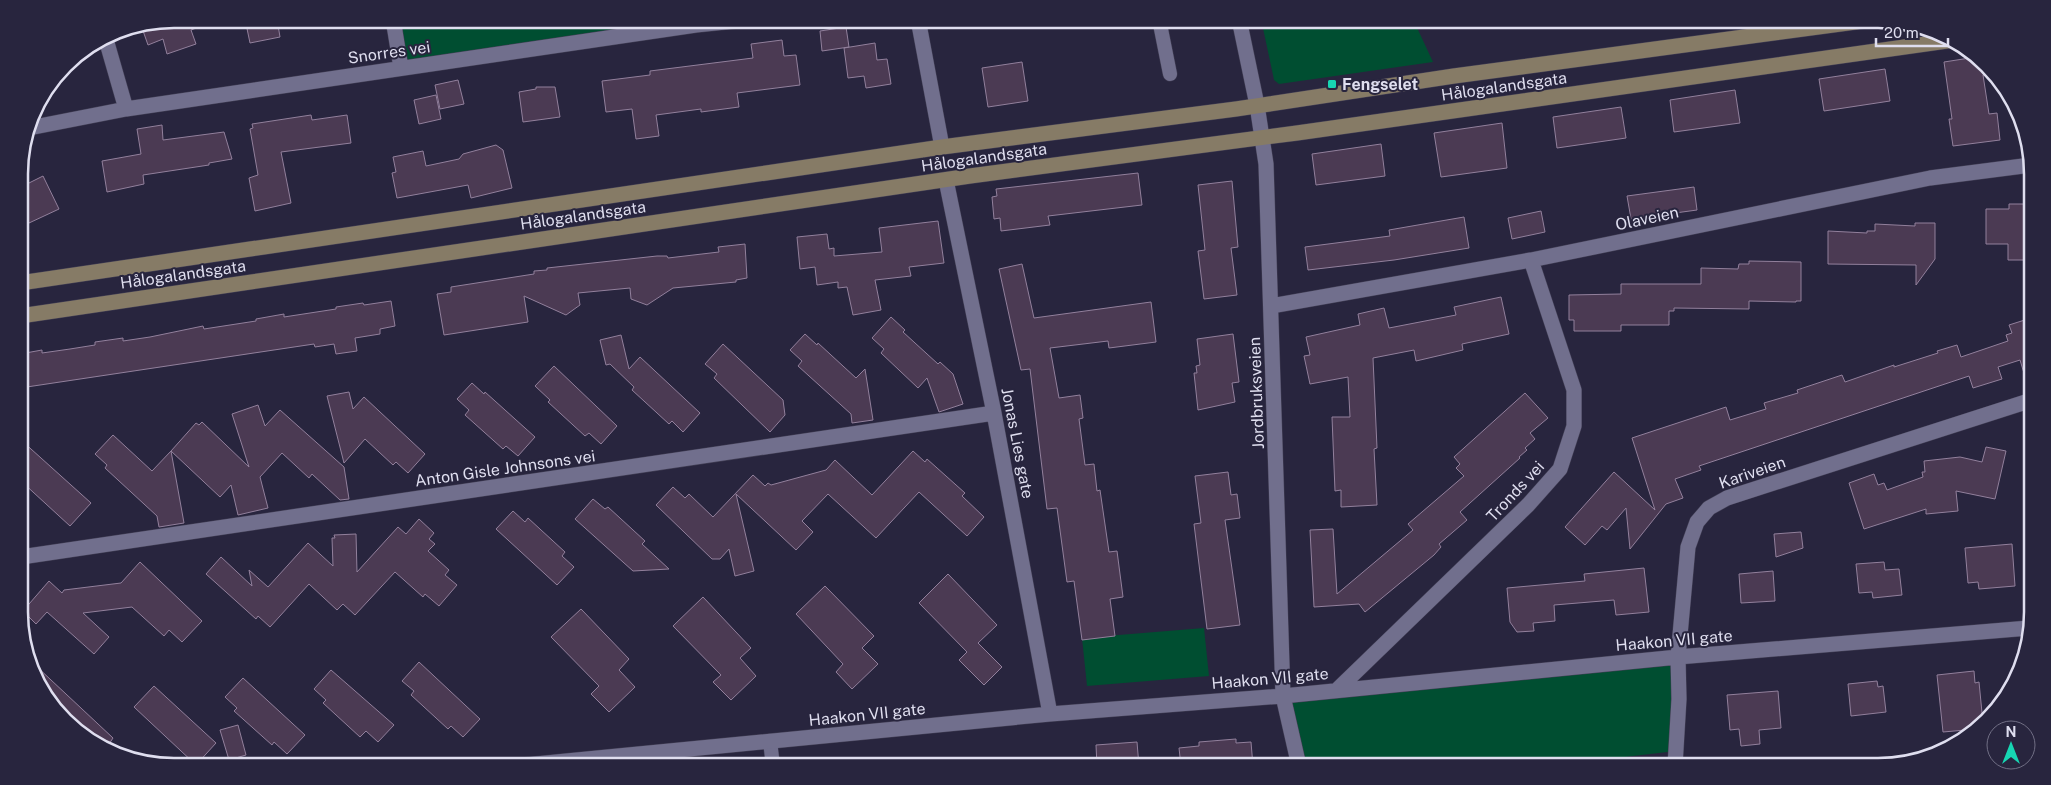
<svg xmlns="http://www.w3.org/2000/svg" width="2051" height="785" font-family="'Public Sans',sans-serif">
  <rect width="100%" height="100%" fill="#28253e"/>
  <path fill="#004e31" d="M393,19H695L401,68Z
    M1261,19H1413L1433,62L1279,84L1274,80L1273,75Z
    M1204,628L1209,676L1087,686L1082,638Z
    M1678,657L1676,751L1547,766H1299L1283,696Z"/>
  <path fill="#4b3a53" stroke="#92809c" d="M174,19H206L207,24L191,30L196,44L167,54L163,39L148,45L141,25Z
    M245,19H277L280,37L250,43Z
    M846,27L849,47L822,51L820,31Z
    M782,40L784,56L796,55L800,85L737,93L739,107L701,112V109L656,115L659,136L636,139L632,109L606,112L602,81L650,75V71L753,58L751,44Z
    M875,43L877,60L887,59L891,84L866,88L864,76L848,78L844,48Z
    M1976,57L1994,73L1983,75L1989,114L1997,113L2000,140L1953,146L1949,119H1952L1944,62Z
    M1022,62L1028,101L988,107L982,68Z
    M1885,69L1890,101L1824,111L1819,79Z
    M458,80L464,104L440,109L435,85Z
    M536,87H555L560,117L523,122L519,92L536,89Z
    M1735,90L1740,123L1674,132L1670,100Z
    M436,95L441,119L419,124L414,100Z
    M1621,107L1626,138L1557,148L1553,117Z
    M311,115L312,120L347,115L351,143L281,152L291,203L255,211L249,178L258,175L250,129L253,128L252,124Z
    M1502,123L1507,168L1441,177L1434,133Z
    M162,125L163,140L224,132L232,159L209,163V165L143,175L144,184L107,192L102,161L141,154L137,129Z
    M1381,144L1385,176L1316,185L1312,154Z
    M496,145L503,150L512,188L471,198L468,185L397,198L392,173L396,172L393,157L423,151L426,166L459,159L463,154Z
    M1138,173L1142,205L1048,216L1050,225L1001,231L1000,218L994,219L992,197L997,196L996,189Z
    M43,176L59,209L29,223L19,203V188Z
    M1232,181L1238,247L1231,248L1237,295L1204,299L1198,251L1205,250L1198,185Z
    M1694,187L1697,210L1631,219L1627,196Z
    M2009,204H2031V260H2008V244H1986V209H2009Z
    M1541,211L1545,232L1512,239L1508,218Z
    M1464,217L1469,248L1394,260L1308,270L1305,247L1390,236L1389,230Z
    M938,221L944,263L909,267L911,276L875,280L881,310L853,315L847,287L838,288V282L817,285L815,267L800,269L797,237L827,234L829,249L834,248V256L882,252L879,228Z
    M1915,223H1935V259L1916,285V265L1828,264V231L1867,233V231H1875V224L1915,226Z
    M745,244L747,278L736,280V282L673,288L647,305L631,299L630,288L578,293L580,305L566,315L524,296L528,322L444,335L437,294L451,292V287L534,274V271L547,270V268L657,256H667L668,258L719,252L718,247Z
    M1749,261L1801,262V301H1796V302L1749,301V309L1674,308V311H1669V325H1621V331H1574V320H1569V295L1621,294V284H1701V268L1738,269L1739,264H1749Z
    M1022,264L1034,318L1151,302L1156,342L1109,348L1108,341L1050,348L1059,398L1080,395L1083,418L1079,419L1085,465L1094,464L1097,491L1100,490L1109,552L1117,551L1123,597L1110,599L1115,636L1082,640L1074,581L1067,582L1057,508L1047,509L1030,369L1021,370L999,269Z
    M1501,297L1509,334L1462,344L1463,350L1416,361L1414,350L1373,358L1377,448L1374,449L1377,505L1341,507V490L1335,491L1332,417H1350L1348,377L1310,384L1304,356L1310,355L1306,337L1360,325L1358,314L1384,308L1389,328L1456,315L1454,307Z
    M391,301L395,326L380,329V334L355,338L357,351L336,354L334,344L315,347L314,344L20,388V354L42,350V353L70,349L95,345V342L123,338V341L150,337L203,326L204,329L256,321V319L284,314V317L336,309V307L363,303L364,305Z
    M891,317L905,330L903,332L938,364L940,362L953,374L963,404L939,412L927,378L918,388L881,353L884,349L872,338Z
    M2031,318L2032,382L2027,383L2020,360L1998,367L2002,379L1973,388L1969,376L1699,466L1701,470L1675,479L1683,498L1666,504L1630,549L1626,508L1607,530L1602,526L1585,545L1565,527L1614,472L1655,510L1632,438L1726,407L1730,420L1766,409L1764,403L1798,393L1797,390L1842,375L1845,382L1894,365V367L1938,353L1937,351L1957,345L1961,357L2008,341L2006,335L2012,333L2009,325Z
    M805,334L817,345L818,343L856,378L865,369L873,420L852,423L851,414L798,366L802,361L790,350Z
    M1233,334L1239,382L1232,383L1235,402L1198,410L1194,373H1197L1196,366L1200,365L1197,339Z
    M621,335L629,369L640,357L700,413L683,432L672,421L669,424L632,390L634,387L610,364L606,365L600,340Z
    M723,344L783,400L785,415L770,432L714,378L717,374L705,364Z
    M554,366L617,426L601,444L589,433L585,436L548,402L550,400L535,386Z
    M472,383L484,394L485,392L535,437L518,456L506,446L503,449L465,415L469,410L457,399Z
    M349,392L353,409L364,397L425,454L408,473L396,462L393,465L365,439L344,463L327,396Z
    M1525,393L1548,418L1530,433L1535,439L1525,448L1527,450L1519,457L1520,458L1460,512L1467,520L1439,544L1441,547L1434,555L1365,612L1359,604L1314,607L1310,530L1333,529L1337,594L1413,530L1408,524L1464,476L1456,468L1460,464L1454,457Z
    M258,405L265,426L280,410L344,467L349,499L340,500L312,474L309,478L282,453L260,477L268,508L238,515L231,485L220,497L171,451L196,423L199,425L202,422L249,467L232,414Z
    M113,435L152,471L171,451L184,523L159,527L157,516L105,468L107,465L95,454Z
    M21,440L91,503L70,526L21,481Z
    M1986,447L2006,451L1995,499L1956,491L1958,511L1926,514V509L1864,529L1849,483L1874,474L1878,485L1884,483L1887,490L1923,477L1922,472H1925L1924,461L1960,457L1982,462Z
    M913,451L925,462L927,459L965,493L962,496L984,517L967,536L919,492L876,538L828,494L802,521L813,532L796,550L736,494L754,571L735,576L729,549L720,559H712L656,505L673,487L685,498L689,494L713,517L753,475L765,486L768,483L771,485L826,470L835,460L872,495Z
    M1228,472L1231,495L1237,494L1240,518L1225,520L1240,625L1207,629L1194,524L1201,523L1195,476Z
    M593,499L605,509L608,507L645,541L642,544L669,569L633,571L575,519Z
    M513,511L525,522L528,518L565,552L562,556L574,567L557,585L496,529Z
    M419,519L434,533L429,539L435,544L428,551L449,570L445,575L457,585L439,606L425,594L423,597L395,572L355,615L343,604L337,610L309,584L270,627L258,616L256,619L206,574L221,557L252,586L249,570L268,587L308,543L333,566L332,538H335L334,535L356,534L357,572L398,527L406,534Z
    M1801,532L1803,548L1776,557L1774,534Z
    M2012,544L2015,586L1979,589L1978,582L1968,583L1965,548Z
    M140,562L202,621L182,642L169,630L164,636L132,607L83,613L109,637L94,654L47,612L36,624L23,611L49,581L62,593L64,590L121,583Z
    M1884,562L1885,570L1899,569L1902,595L1873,598L1872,592L1859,593L1856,564Z
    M1644,568L1649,612L1616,615L1614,600L1554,605L1555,621L1533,623L1534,631L1517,632L1510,622L1507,588L1585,581L1584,574Z
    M1773,571L1775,601L1741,603L1739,574Z
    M948,574L997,625L978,643L1002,667L984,685L959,660L967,652L919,603Z
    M825,586L874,636L862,648L878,664L852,689L836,672L843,664L796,614Z
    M703,597L751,648L740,658L756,676L731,700L713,682L721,675L673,626Z
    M581,609L629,659L619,670L635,687L609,712L591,694L599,686L551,637Z
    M419,662L480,719L463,737L451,726L448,729L411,695L414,691L402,681Z
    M35,665L113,738L107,747L57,712L34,666Z
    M331,670L394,725L378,742L366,731L360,737L323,703L326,700L314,689Z
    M1974,671L1975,683L1979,682L1983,723L1977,729L1943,732L1937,675Z
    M243,678L305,735L287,754L274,742L272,745L234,711L237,708L225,697Z
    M1877,681L1878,687L1883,686L1886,712L1851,716L1848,684Z
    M154,686L216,743L196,765L134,707Z
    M1778,691L1781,728L1759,730L1760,744L1741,746L1739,729L1730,730L1727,695Z
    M238,725L246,755L229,760L220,730Z
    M1236,739V743L1251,742L1253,766H1181L1179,748L1199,746V742Z
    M1137,742L1139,766H1097L1096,745Z"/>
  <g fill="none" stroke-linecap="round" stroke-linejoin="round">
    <g stroke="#423f55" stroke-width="15">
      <path id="lane" d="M1159,19L1170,74
        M770,741L773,766"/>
    </g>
    <g stroke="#423f55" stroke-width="16">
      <path id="street" d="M393,19L401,68
        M918,19L942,147
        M1239,19L1257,105L1266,164L1283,696L1299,766
        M105,36L126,109
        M29,128L126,109L696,25L755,19
        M946,180L994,413L1050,714
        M1271,306L1531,260L1930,178L2031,165
        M21,557L994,413
        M1338,689L1528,505L1560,469L1574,426V390L1531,260
        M515,766L1050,714L1283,696L1678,657L2029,628
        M1675,766L1679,699L1678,657L1688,547L1697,522L1709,508L1727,498L2032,400"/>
    </g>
    <g stroke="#423f55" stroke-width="16">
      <path id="secondary" d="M20,283L942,147L1236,109L1454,76L1878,19
        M20,316L970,176L1297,133L1954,40"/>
    </g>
    <use href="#lane" stroke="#716f8d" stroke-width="14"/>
    <use href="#street" stroke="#716f8d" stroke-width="15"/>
    <use href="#secondary" stroke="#867b66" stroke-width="15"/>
  </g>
  <rect fill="#17d5b2" stroke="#28253e" stroke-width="2" x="1327" y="79" width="10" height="10" rx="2.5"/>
  <g text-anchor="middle" stroke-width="4" stroke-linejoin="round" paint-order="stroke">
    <g font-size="16" fill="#dfdeef" stroke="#28253e">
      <text transform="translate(389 52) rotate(-8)" y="6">Snorres vei</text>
      <text transform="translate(1504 86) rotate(-8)" y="6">Hålogalandsgata</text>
      <text transform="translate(984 157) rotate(-8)" y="6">Hålogalandsgata</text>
      <text transform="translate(583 215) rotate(-8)" y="6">Hålogalandsgata</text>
      <text transform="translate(1647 218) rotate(-12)" y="6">Olaveien</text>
      <text transform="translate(183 274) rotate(-8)" y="6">Hålogalandsgata</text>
      <text transform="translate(1256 393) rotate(-92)" y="6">Jordbruksveien</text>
      <text transform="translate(1018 443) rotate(79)" y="6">Jonas Lies gate</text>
      <text transform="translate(505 468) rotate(-8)" y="6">Anton Gisle Johnsons vei</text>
      <text transform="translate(1752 472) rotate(-19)" y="6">Kariveien</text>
      <text transform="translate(1515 491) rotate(-47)" y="6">Tronds vei</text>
      <text transform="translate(1674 640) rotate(-5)" y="6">Haakon VII gate</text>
      <text transform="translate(1270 678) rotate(-5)" y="6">Haakon VII gate</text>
      <text transform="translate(867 714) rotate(-6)" y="6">Haakon VII gate</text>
    </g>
    <g font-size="16" font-weight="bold" fill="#dfdeef" stroke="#28253e" text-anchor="start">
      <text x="1342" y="90">Fengselet</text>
    </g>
  </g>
  <path d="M0 0H2051V785H0ZM174 28H1878A146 146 0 0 1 2024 174V612A146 146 0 0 1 1878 758H174A146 146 0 0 1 28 612V174A146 146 0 0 1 174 28Z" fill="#28253e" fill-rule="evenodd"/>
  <path fill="none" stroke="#dfdeef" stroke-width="2.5" d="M174 28H1878A146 146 0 0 1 2024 174V612A146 146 0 0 1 1878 758H174A146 146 0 0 1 28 612V174A146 146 0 0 1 174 28Z"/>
  <g transform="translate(2011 745)"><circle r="24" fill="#28253e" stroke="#716f85"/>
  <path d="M0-4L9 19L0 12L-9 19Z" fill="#17d5b2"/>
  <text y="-8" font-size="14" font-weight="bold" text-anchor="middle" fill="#dfdeef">N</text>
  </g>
  <path d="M1876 38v8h72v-8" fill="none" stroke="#dfdeef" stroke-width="2.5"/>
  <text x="1884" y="38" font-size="15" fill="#dfdeef" stroke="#28253e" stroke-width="4" paint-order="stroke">20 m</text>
</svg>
